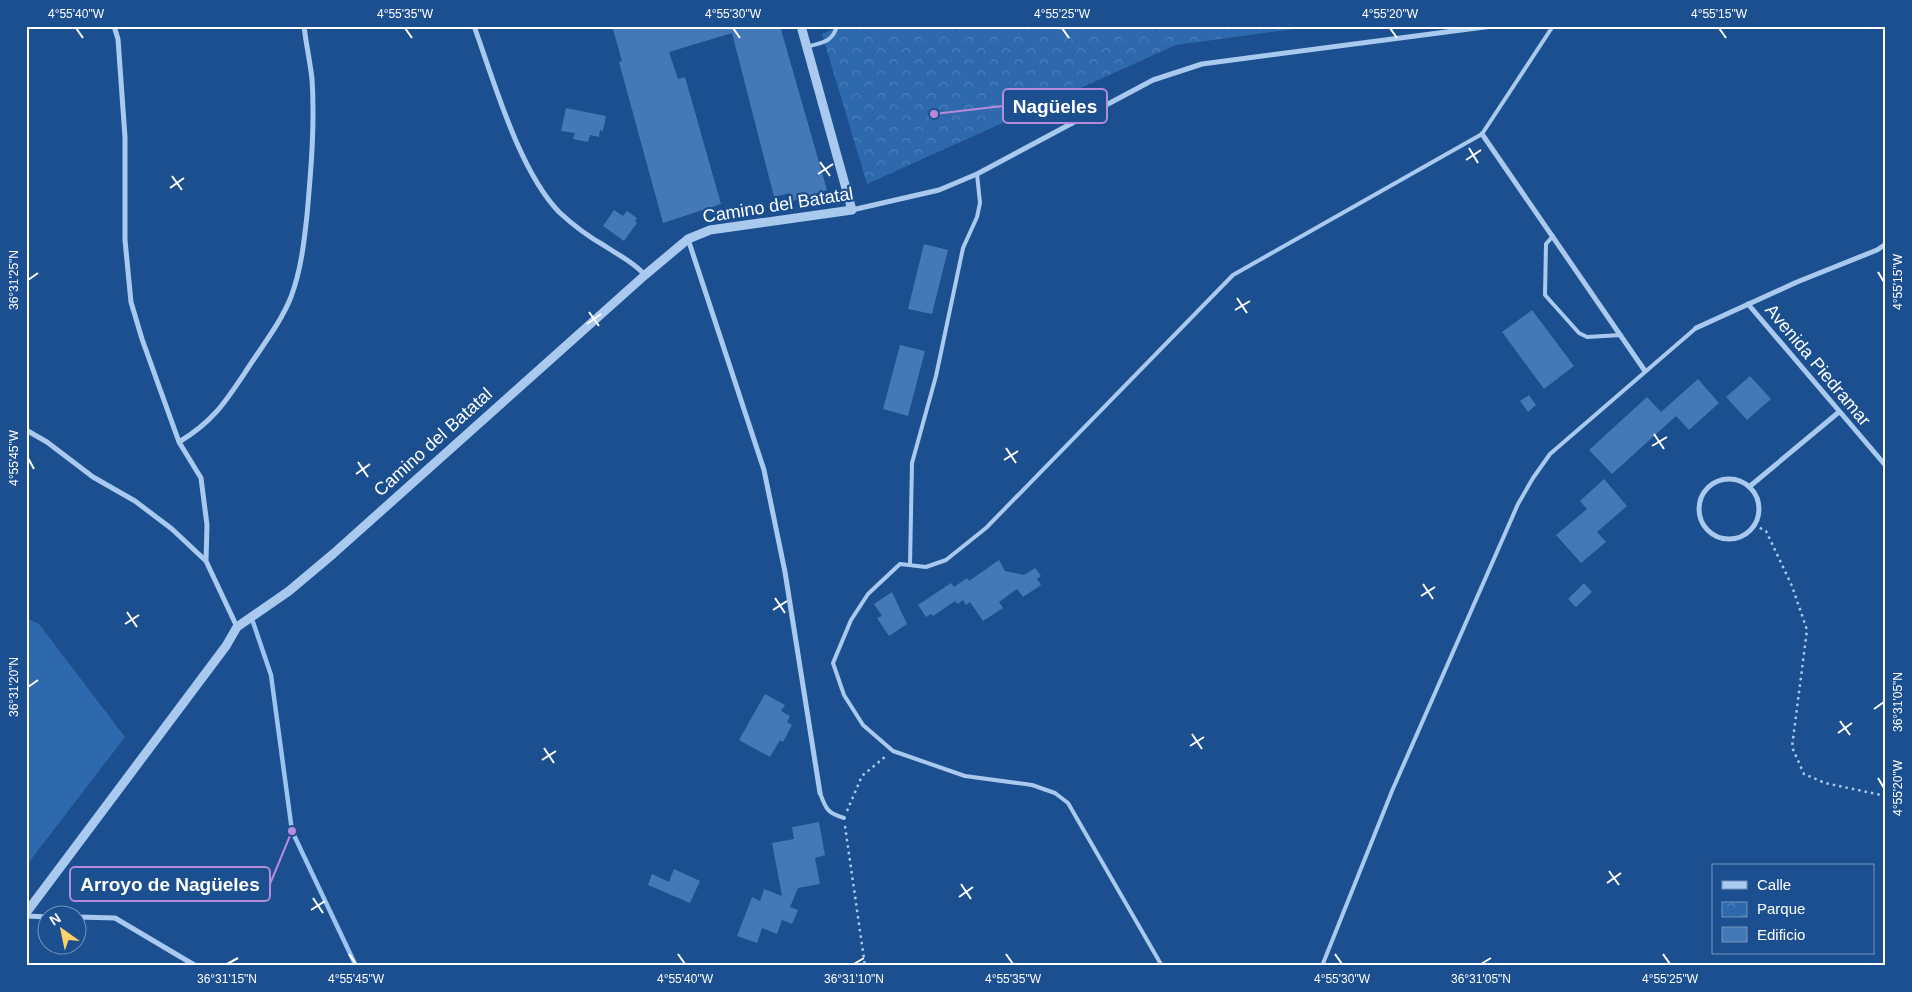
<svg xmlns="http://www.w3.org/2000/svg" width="1912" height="992" font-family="Helvetica,sans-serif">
  <defs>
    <pattern id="park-crowns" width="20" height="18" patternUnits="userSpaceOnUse" patternTransform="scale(1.25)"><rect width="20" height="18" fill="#2e69ad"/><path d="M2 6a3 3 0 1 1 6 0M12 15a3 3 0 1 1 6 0" fill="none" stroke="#4d80b9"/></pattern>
  </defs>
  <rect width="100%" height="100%" fill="#1b4f8f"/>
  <path fill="#2e69ad" d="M26,618L39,624L125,737L26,866Z"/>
  <path fill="url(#park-crowns)" d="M841,26H1315L1176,45L867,184L822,34Z"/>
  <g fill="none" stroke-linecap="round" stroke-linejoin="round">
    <path stroke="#9cc4f0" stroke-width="4.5" d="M253,622L271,675L292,831L356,966"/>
  </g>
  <path fill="#4478b7" d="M612,26H780L827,190L790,202V193L774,197L732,33L669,52L678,79L685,77L721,204L663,223L619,62L622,61Z
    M566,108L606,116L603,131L600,130L599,137L590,135L588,142L573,139L575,133L561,131Z
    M614,210L623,216L627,211L637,218L635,221L637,223L624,241L603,226Z
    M924,244L948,250L932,314L908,309Z
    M1532,310L1574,366L1544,389L1502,332Z
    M900,345L925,351L908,416L883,409Z
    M1750,376L1771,399L1747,420L1726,397Z
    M1698,379L1719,403L1689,430L1676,416L1612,474L1589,450L1647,397L1661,412Z
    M1529,395L1536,405L1528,412L1520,401Z
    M1604,479L1627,506L1597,532L1606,542L1581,563L1556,535L1587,509L1580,501Z
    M999,560L1005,571L1024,575L1035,568L1041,576L1037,579L1041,585L1023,597L1017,589L999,602L1003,608L983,621L970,602L966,605L963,600L958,604L955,601L933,616L931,614L926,617L918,605L951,583L954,587L967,578L969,581Z
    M1584,583L1592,592L1576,607L1568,599Z
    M892,592L907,624L889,636L877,618L882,616L874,604Z
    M765,694L785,705L781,711L790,716L787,722L792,725L783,742L780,740L770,757L739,740Z
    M819,822L825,855L815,858L820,884L798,888L790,907L798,910L792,924L782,920L777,934L762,928L757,943L737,936L752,897L760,901L764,889L782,896L772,843L794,839L792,827Z
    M674,869L700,881L690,903L648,885L652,874L669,882Z"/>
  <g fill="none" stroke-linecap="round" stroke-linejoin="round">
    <path stroke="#a9c9ee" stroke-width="2.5" stroke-dasharray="2.5 4" stroke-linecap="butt" d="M1754,525L1766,531L1792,586L1807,630L1792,747L1804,774L1825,783L1886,796
      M847,811L862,776L886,756
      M845,826L865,966"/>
    <path stroke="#a9c9ee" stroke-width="4" d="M807,47C822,42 832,43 837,26
      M1553,236L1546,244L1545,295L1579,333L1587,337L1621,335
      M910,565L912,463L936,376L963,248L977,217L980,203L977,174
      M820,793C826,809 827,813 844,818
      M1162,966L1068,803L1055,793L1032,785L965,776L893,751L863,725L844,695L833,663L851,620L868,594L900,564L926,567L946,560L986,528L1233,275L1482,134L1553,26
      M1322,966L1392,791L1518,504L1533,478L1550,454L1696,328"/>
    <path stroke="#a9c9ee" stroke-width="5" d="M114,26L118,39L125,137V240L131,302L142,339L179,442L201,478L207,525L206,561
      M474,26C494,81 519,171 559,212C573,225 589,237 605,246C621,257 631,260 645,275
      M1482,134L1645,371
      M852,210L939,190L977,174L1153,80L1202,64L1492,26
      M688,239L764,470L785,572L820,793
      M1748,304L1886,466
      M1696,328L1797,282L1877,250L1886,244
      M26,430L47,442L93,477L135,501L172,529L206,561L237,627
      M179,442C214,421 226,401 248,368C263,345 281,322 291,297C301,270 304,243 307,215C311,170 315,124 312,79C310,61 306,44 304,26
      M1699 509a30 30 0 1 1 60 0a30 30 0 1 1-60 0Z
      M1749,487L1839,412
      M26,916L48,917
      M78,917L115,918L196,966"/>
    <path stroke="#a9c9ee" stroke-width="9" d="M26,913L226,646L237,627L289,591L333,554L645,275L688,239L710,230L852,210L801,26"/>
  </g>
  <path fill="none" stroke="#fff" stroke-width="2" d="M76,28L83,38M405,28L412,38M733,28L740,38M1062,28L1069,38M1390,28L1397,38M1719,28L1726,38M1469,148L1478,163M1466,160L1481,150M820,162L830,176M818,174L833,164M172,176L182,190M170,188L184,178M1878,272L1884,282M28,280L38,273M1237,298L1247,313M1235,310L1250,301M589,312L599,326M587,324L601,314M1654,434L1664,449M1652,446L1667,437M1006,448L1016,463M28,458L34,469M1004,460L1018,451M358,462L368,477M356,474L370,464M1423,584L1433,599M1421,596L1435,587M775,598L785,613M773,610L787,601M127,612L137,627M125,624L139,615M28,687L38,680M1874,709L1884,702M1840,721L1850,735M1838,733L1852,723M1192,734L1202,749M1190,746L1204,737M544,748L554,763M542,760L556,751M1878,778L1884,788M1609,871L1619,885M1607,883L1621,873M961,884L971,899M959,897L973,887M313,898L323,913M311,910L325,901M349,954L356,964M678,954L685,964M1006,954L1013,964M1335,954L1342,964M1663,954L1670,964M227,964L238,958M854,964L864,958M1481,964L1491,958"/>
  <g text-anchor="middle" stroke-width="4.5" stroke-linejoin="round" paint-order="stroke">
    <g font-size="18" fill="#fff" stroke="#1b4f8f">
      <text transform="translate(778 205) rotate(-9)" y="6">Camino del Batatal</text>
      <text transform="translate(1818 365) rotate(50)" y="6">Avenida Piedramar</text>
      <text transform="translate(433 442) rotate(-42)" y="6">Camino del Batatal</text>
    </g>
  </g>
  <path fill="none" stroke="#b68bdc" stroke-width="2" d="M934 114L1003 106M292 831L270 884"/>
  <g fill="#b68bdc" stroke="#1b4f8f" stroke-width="2">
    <circle cx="934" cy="114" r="5"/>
    <circle cx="292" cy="831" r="5"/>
  </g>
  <g fill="#1b4f8f" stroke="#b68bdc" stroke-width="2">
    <rect x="1003" y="89" width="104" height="34" rx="5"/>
    <rect x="70" y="867" width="200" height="34" rx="5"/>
  </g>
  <g font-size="19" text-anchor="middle" font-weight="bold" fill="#fff">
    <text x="1055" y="113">Nagüeles</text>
    <text x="170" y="891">Arroyo de Nagüeles</text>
  </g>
  <rect width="1912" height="992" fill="none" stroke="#1b4f8f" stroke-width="55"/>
  <rect x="1712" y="864" width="162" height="90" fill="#1b4f8f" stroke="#7695bc"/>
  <rect x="1722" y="881" width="25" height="8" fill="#a9c9ee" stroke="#7695bc"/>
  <text x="1757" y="890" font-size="15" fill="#ffffff">Calle</text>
  <rect x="1722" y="902" width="25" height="15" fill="url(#park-crowns)" stroke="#7695bc"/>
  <text x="1757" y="914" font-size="15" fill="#ffffff">Parque</text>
  <rect x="1722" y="927" width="25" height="15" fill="#4478b7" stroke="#7695bc"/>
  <text x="1757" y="940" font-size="15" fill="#ffffff">Edificio</text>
  <g transform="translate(62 930) rotate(327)"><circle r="24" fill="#1b4f8f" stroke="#7695bc"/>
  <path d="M0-4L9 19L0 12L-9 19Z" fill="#ffd166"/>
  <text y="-8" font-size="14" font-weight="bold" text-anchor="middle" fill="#ffffff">N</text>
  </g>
  <rect x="28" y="28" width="1856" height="936" fill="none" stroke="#fff" stroke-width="2"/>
  <g font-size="12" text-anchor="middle" fill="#fff">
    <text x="76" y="18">4°55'40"W</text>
    <text x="405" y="18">4°55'35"W</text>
    <text x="733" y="18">4°55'30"W</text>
    <text x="1062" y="18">4°55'25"W</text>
    <text x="1390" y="18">4°55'20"W</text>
    <text x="1719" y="18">4°55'15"W</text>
    <text transform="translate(14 280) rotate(-90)" y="4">36°31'25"N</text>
    <text transform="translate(1898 282) rotate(-90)" y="4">4°55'15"W</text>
    <text transform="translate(14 458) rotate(-90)" y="4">4°55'45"W</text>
    <text transform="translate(14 687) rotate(-90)" y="4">36°31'20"N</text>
    <text transform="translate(1898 702) rotate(-90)" y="4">36°31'05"N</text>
    <text transform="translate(1898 788) rotate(-90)" y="4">4°55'20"W</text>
    <text x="227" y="983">36°31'15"N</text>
    <text x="356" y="983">4°55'45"W</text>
    <text x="685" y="983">4°55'40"W</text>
    <text x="854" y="983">36°31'10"N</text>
    <text x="1013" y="983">4°55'35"W</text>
    <text x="1342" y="983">4°55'30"W</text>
    <text x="1481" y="983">36°31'05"N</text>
    <text x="1670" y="983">4°55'25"W</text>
  </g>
</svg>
